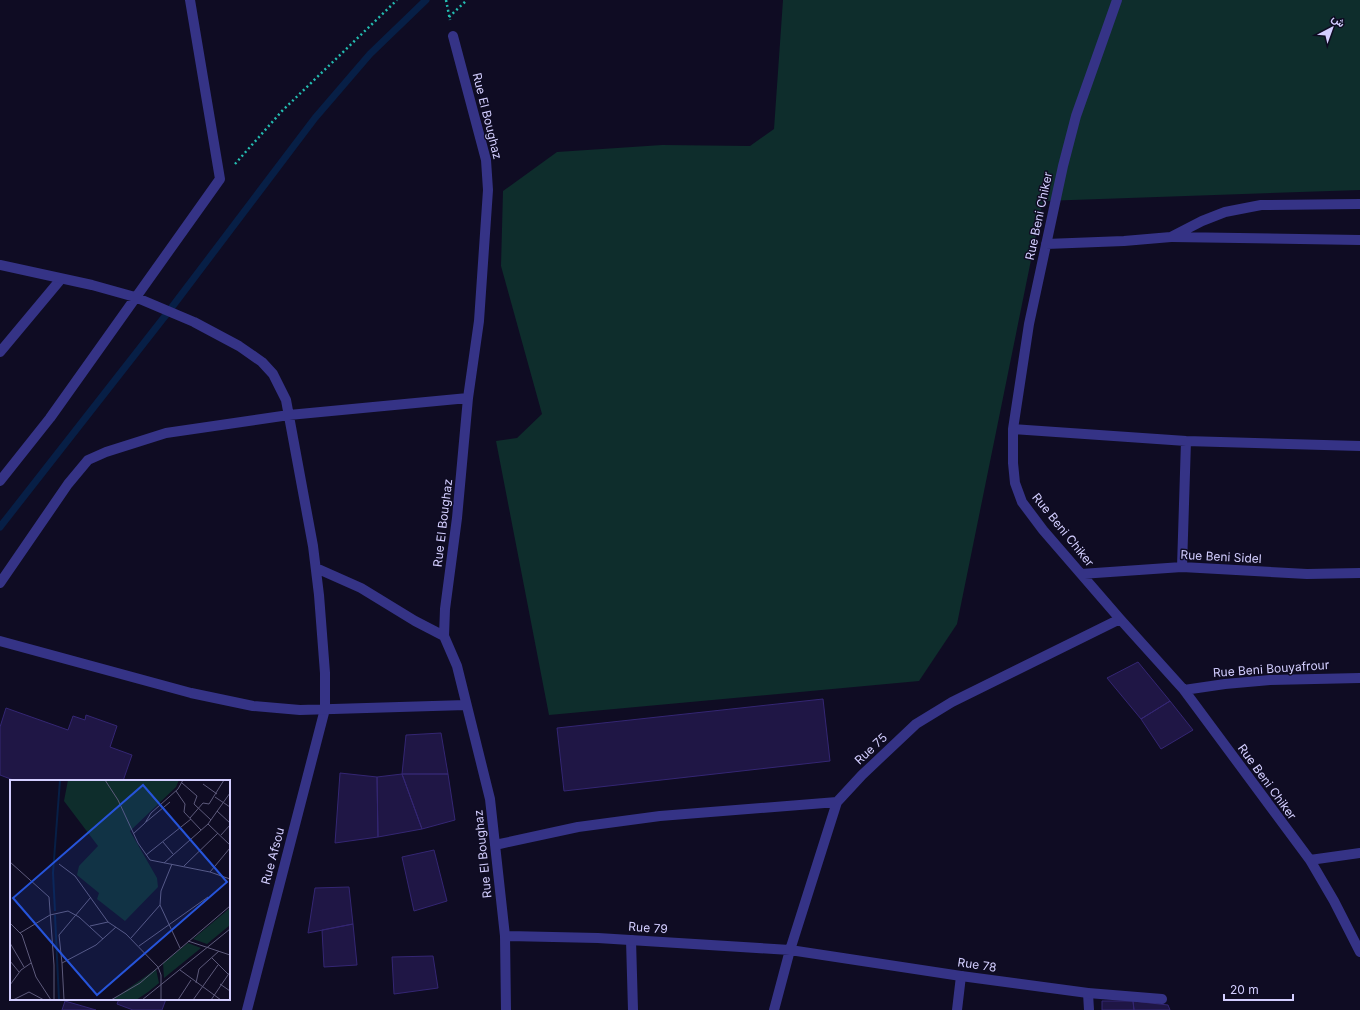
<svg xmlns="http://www.w3.org/2000/svg" width="1360" height="1010" font-family="Inter,Vazirmatn,sans-serif">
  <rect width="100%" height="100%" fill="#0f0c23"/>
  <path fill="#0e2d2c" d="M783,0H1360V190L1043,201L957,624L919,681L549,715L496,441L517,438L542,414L501,266L503,191L557,152L662,145L750,146L774,129Z"/>
  <g fill="none" stroke-linecap="round" stroke-linejoin="round">
    <path stroke="#071f46" stroke-width="7" d="M0,527L169,311L315,118L370,54L426,0"/>
  </g>
  <path fill="#1f1645" stroke="#342673" d="M1138,662L1170,701L1141,719L1107,678Z
    M823,699L830,761L564,791L557,728Z
    M1170,701L1193,730L1161,749L1141,719Z
    M6,708L68,730L73,716L85,720L86,715L117,726L110,747L132,755L123,781H16L0,775V727Z
    M441,733L448,774H402L406,735Z
    M340,773L377,777L378,837L335,843Z
    M402,774L422,829L378,837L377,777Z
    M402,774H448L455,820L422,829Z
    M434,850L447,901L414,911L402,857Z
    M349,887L353,924L308,933L315,888Z
    M353,924L357,965L324,967L322,930Z
    M433,956L438,988L394,994L392,957Z
    M119,999H166L162,1010H133L117,1004Z
    M65,1001L96,1010H62Z
    M1102,1001H1133L1134,1010H1102Z
    M1133,1001L1168,1005L1170,1010H1134Z"/>
  <g fill="none" stroke-linecap="round" stroke-linejoin="round">
    <path stroke="#24bdb1" stroke-width="2.5" stroke-dasharray="2 3" stroke-linecap="butt" d="M446,0L450,20
      M449,17L467,0
      M235,164L282,111L397,0"/>
    <path stroke="#353386" stroke-width="10" d="M0,352L61,279
      M631,940L633,1010
      M1088,993L1089,1010
      M247,1010L325,709
      M957,1010L961,976"/>
    <path stroke="#353386" stroke-width="10" d="M1117,0L1076,116L1063,166L1029,324L1013,429V463L1015,483L1022,502L1043,530L1120,619L1184,690L1310,860L1334,901L1360,952
      M453,36L486,160L488,190L479,321L468,398L457,518L445,609L444,636L457,666L490,799L505,936L506,1010
      M1172,237L1360,240
      M1046,244L1124,241L1171,237L1202,221L1225,212L1261,205L1360,204
      M0,265L92,285L135,297L194,322L239,346L262,362L273,374L286,400L313,546L319,595L325,673V709
      M1013,429L1186,441L1360,446
      M0,481L50,418L220,179L190,0
      M1182,567L1186,441
      M316,568L361,588L415,621L444,636
      M1081,574L1182,567L1307,574L1360,573
      M0,583L68,484L88,460L106,452L166,433L289,415L468,398
      M0,641L191,693L253,706L300,710L466,705
      M1184,690L1225,684L1270,680L1360,678
      M495,845L578,827L660,816L837,802
      M1310,860L1360,853
      M505,936L598,938L790,950L961,976L1088,993L1162,999
      M774,1010L790,950L837,802L862,775L916,724L952,702L1120,619"/>
  </g>
  <g text-anchor="middle" stroke-width="3" stroke-linejoin="round" paint-order="stroke">
    <g font-size="12" fill="#d3ceff" stroke="#0f0c23">
      <text transform="translate(487 116) rotate(76)" y="4">Rue El Boughaz</text>
      <text transform="translate(1039 216) rotate(-78)" y="4">Rue Beni Chiker</text>
      <text transform="translate(443 523) rotate(-83)" y="4">Rue El Boughaz</text>
      <text transform="translate(1063 530) rotate(51)" y="4">Rue Beni Chiker</text>
      <text transform="translate(1221 557) rotate(3)" y="4">Rue Beni Sidel</text>
      <text transform="translate(1271 669) rotate(-4)" y="4">Rue Beni Bouyafrour</text>
      <text transform="translate(871 749) rotate(-43)" y="4">Rue 75</text>
      <text transform="translate(1267 782) rotate(54)" y="4">Rue Beni Chiker</text>
      <text transform="translate(483 854) rotate(-96)" y="4">Rue El Boughaz</text>
      <text transform="translate(273 856) rotate(-75)" y="4">Rue Afsou</text>
      <text transform="translate(648 928) rotate(4)" y="4">Rue 79</text>
      <text transform="translate(977 965) rotate(8)" y="4">Rue 78</text>
    </g>
  </g>
  <g transform="translate(10 780)">
    <rect width="220" height="220" fill="#0f0c23"/>
    <path d="M58,0H169L166,7L120,51L147,98L148,107L115,141L87,119L89,113L67,95L69,86L88,66L54,21ZM220,128V145L197,164L183,159ZM178,163L191,168L154,198L153,183ZM146,189L149,203L138,212L126,220H102Z" fill="#0e2d2c"/>
    <path fill="none" stroke="#071f46" stroke-width="2" d="M45,131L43,93L50,0M45,135L49,220"/>
    <path fill="none" stroke="#5d5a7b" stroke-width="1" d="M95,0L108,20L128,63L140,80L200,92L220,99M172,3L187,16L184,24L201,40M193,4L207,14M166,11L175,24L174,32L191,50M205,17L220,27M207,31L220,43M180,38L193,23L199,24L214,0M136,42L160,22M198,44L220,65M123,54L135,43L141,33L168,9L173,0M211,55L220,45M153,62L163,74M136,75L181,39M0,82L39,117L44,185V220M154,83L198,44L220,13M49,84L65,96L98,142L116,154L148,187L151,195V220M162,84L151,111L150,125L170,168M174,86L208,53M200,92L220,68M0,143L12,155L26,197L41,220M80,146L98,142M10,153L40,135L58,131L69,137L93,159M121,158L150,125M178,161L220,175M0,163L14,187M129,166L198,117M202,178L218,194M0,181L9,192M52,183L49,155L81,117M170,190L211,220M186,203L189,189L209,171M210,204L220,211M0,205L11,190L21,183M3,220L19,212L34,220M54,220L52,183L86,165L106,147M101,220L130,203L220,126M132,220L220,149M168,220L181,200M183,220L208,185M201,220L220,192"/>
    <path fill="#2654da" fill-opacity="0.15" stroke="#2654da" stroke-width="2" d="M133,5L217,102L87,215L3,118Z"/>
    <rect width="220" height="220" fill="none" stroke="#d3ceff" stroke-width="2"/>
  </g>
  <g transform="translate(1332 28) rotate(41)" stroke="#0f0c23" stroke-width="3" paint-order="stroke">
  <path d="M0-3L7 15L0 10L-7 15Z" fill="#d3ceff"/>
  <text y="-6" font-size="11" font-weight="bold" text-anchor="middle" fill="#d3ceff">ش</text>
  </g>
  <path d="M1224 994v6h69v-6" fill="none" stroke="#d3ceff" stroke-width="2"/>
  <text x="1230" y="994" font-size="12" fill="#d3ceff" stroke="#0f0c23" stroke-width="3" paint-order="stroke">20 m</text>
</svg>
